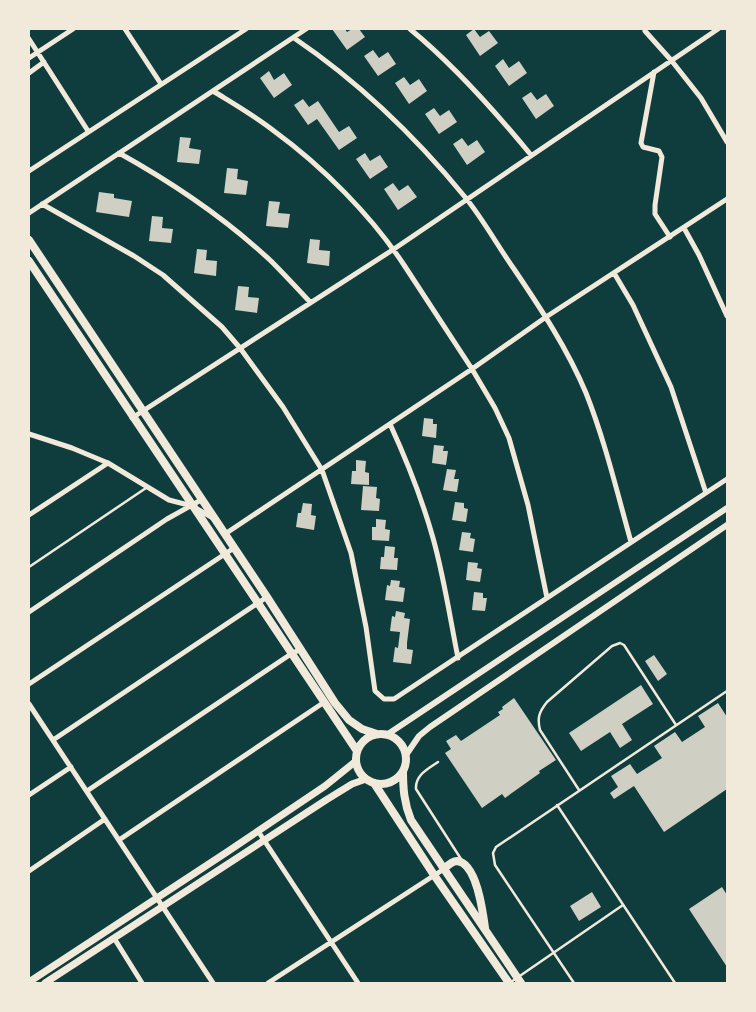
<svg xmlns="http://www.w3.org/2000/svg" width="756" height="1012" font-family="Merriweather,serif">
  <rect width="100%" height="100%" fill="#0f3d3e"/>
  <path fill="#cfcfc3" d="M332,29H345L347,32L352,29H359L365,37L347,50Z
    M474,29L480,37L489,31L498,43L480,56L466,35Z
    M373,50L379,58L388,52L396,64L378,76L364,56Z
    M503,59L509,68L519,61L527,73L509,86L495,66Z
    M269,71L274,80L284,73L292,85L274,98L260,78Z
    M404,77L410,85L419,79L427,91L409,104L395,83Z
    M531,92L537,100L546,94L554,106L536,119L522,98Z
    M303,99L309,107L318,101L339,132L349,126L357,138L339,150L317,119L308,125L294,105Z
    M434,108L440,116L449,110L457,122L439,134L425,114Z
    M180,137L191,138L189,148L201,150L199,164L177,162Z
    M462,138L468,146L477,140L485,152L467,165L453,144Z
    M365,153L370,161L380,155L388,167L370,179L356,159Z
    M227,168L238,169L237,179L248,181L246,195L224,193Z
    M393,183L399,191L408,185L417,197L398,210L384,189Z
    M99,192L114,194V198L132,201L129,217L96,212Z
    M269,201L280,202L278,213L290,214L288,228L266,226Z
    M152,216L163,217L162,228L173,229L171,243L149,241Z
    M310,239L320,240L319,250L330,251L329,266L307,263Z
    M197,249L207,250L206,260L217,261L216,276L194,273Z
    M238,286L249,287L248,297L259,298L257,313L235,310Z
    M424,418L433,419V424H437L436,438L422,436Z
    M434,445L444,446L443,451H448L446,465L432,463Z
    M356,460L366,461L365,472L369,473V485L351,484L352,471H356Z
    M447,469L456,470L454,479H459L457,492L443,490Z
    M363,486L377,487L376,498L380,499L379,511L361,510Z
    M455,502L464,503V508L468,509L466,522L452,520Z
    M303,503L312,504L311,515L316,516L314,530L296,527L298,513H301Z
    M376,519L386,520L385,529L390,530L389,541L372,540V527H376Z
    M462,532L471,533L470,538L475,539L473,552L459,550Z
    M385,546L395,547L394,558H398L397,570L380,569L381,557H384Z
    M468,562L478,563L477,568L482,569L480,582L466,580Z
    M391,580L400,581L399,587L405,588L403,602L385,600L387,585L390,586Z
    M474,592L483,593V598H487L485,611L472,610Z
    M396,611L405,613L404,618L410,619L407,643V649L413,650L411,664L393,662L395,647L398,648L400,632L390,631L392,616L395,617Z
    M654,655L667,674L658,681L645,661Z
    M641,685L653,704L622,724L632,740L620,748L610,732L581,751L569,733Z
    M514,698L556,760L539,771L540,773L505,798L502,794L482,808L445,753L451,749L446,741L456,735L461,741L500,715L498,712L503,709L502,707Z
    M718,703L727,717V789L664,832L634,786L614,799L610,793L618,787L611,776L630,764L637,774L662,758L654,746L675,732L682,742L705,727L698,716Z
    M722,887L727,895V967L689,909Z
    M592,892L601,907L579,921L570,906Z"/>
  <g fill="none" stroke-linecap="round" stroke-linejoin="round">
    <path stroke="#f1e9da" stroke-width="2.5" d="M29,567L146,488
      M438,762C428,769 415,775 416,789L461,859
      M579,790L540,730C537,718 539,712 547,702L612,646L620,643L624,645L676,725
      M557,805L675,983
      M511,982L623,905
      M574,983L495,865L493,853L496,847L727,691"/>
    <path stroke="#f1e9da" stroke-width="5" d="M125,29L161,84
      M410,29C455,66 494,110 531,155
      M645,31L671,60L701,98L727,142
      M294,38C359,82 415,136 465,197C483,219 497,245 514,269C541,309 567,348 586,393C605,441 617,492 631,542
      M29,39L88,131
      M29,58L73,29
      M654,72L641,143L643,147L659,151L662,157L655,205V214L670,237
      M29,73L44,62
      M213,91C234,104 255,116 274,131C322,166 371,215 404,265L472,369L495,408L509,438L528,505L547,598
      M119,153C173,183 225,218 271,261C284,274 297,288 310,302
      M29,171L246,29
      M42,204L134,256L163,275L222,327L240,348L283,407L322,470L351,553L366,627L375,691L384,699H394L727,479
      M29,213L306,29
      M684,228L699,255L727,316
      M614,273L633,305L671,387L706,493
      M132,418L394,249L718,29
      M390,424C407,461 422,499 433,538C444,577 450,618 458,658
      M29,434L72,448L108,463L169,500L192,506L213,518
      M29,515L108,463
      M225,534L472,369L546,317L727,199
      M29,612L167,519L201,500
      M29,684L234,548
      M29,704L213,983
      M53,740L267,597
      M87,791L291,654L301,649
      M29,795L71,767
      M258,831L358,983
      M119,840L323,703
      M29,871L105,819
      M114,938L142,983
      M268,983L444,869"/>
    <path stroke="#f1e9da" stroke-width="6" d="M388,734L727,508
      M406,755L419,736L430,727L727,525"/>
    <path stroke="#f1e9da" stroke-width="7" d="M29,982L227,852L325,786L356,761
      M45,983L326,800L352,784L366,779"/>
    <path stroke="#f1e9da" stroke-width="8" d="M29,240L267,597L335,703L349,720L362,729L377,734
      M29,261L357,751
      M356 759a25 25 0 1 1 50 0a25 25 0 1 1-50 0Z
      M403,771C403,788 404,803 411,820L521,983
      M374,783L434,875L509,983
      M444,869C447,866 453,861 457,861C477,863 483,913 485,928"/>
  </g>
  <rect width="756" height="1012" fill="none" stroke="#f1e9da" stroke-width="60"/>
</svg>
